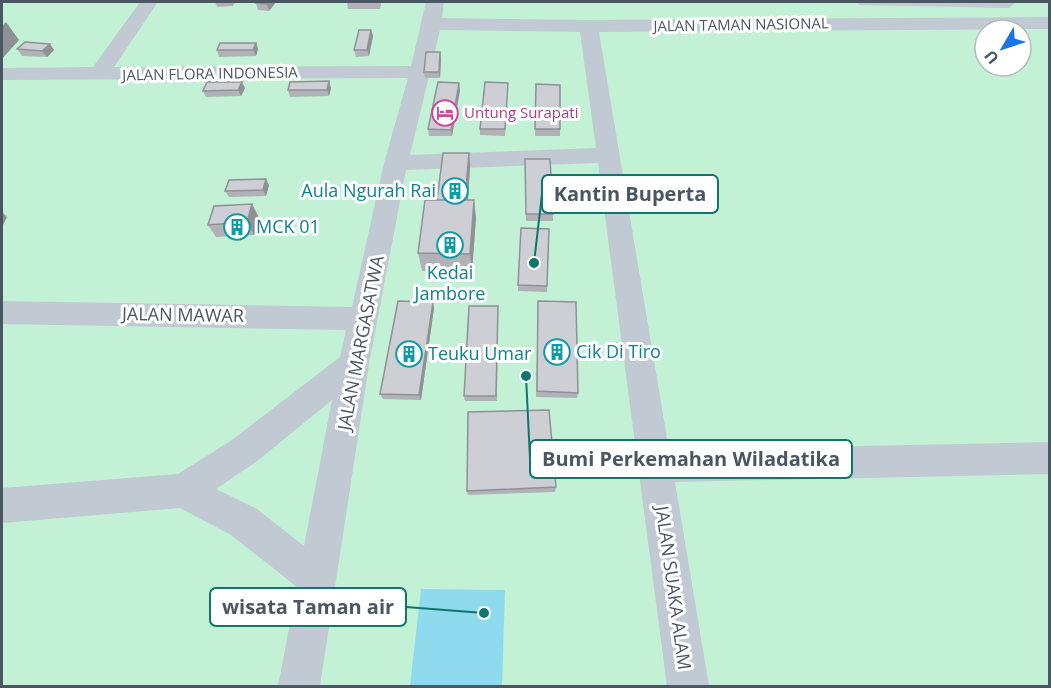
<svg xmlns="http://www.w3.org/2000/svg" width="1051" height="688" font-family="'Open Sans',sans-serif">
  <rect width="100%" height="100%" fill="#f5f3f3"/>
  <path fill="#c3f1d5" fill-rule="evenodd" d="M2,2H1049V686H2ZM985,30H1021V66H985Z"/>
  <path fill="#90daee" d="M421,589L505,590L502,686H410Z"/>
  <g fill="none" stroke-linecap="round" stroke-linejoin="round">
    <path fill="#c1cad2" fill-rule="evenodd" d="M855,2H1016L1009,8L860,5Z"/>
    <path fill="#c1cad2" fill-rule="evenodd" d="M140,2H158L114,67L411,66L426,2H444L442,18L589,20L1050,17V29L599,32L669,450L1050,442V474L675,482L709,686H667L598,163L406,170L369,364L320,686H278L297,587L231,535L180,508L2,523V488L178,474L232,440L340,357L346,330L2,324V301L352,307L384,163L408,78L2,80V68L93,67ZM440,30L580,32L596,148L410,155ZM332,400L304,546L257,509L216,489L256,462Z"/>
  </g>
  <path fill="#b0b2b7" d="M215,2H235L233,6L217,7Z
    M257,2H276L269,11L258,10L256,3Z
    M347,2H380L381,4L380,9H348Z
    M371,30L373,36L369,56L356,57L354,50Z
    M256,43L258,49L256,56L219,57L217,50Z
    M50,44L54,50L47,57L22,56L17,49Z
    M440,52L441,59L440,78H425L424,72Z
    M508,83L505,136L480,135V129Z
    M536,84L560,129V136H535Z
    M245,88L241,96L206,97L203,91Z
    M331,88L329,96L290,97L288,90Z
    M460,90L452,136H429L428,129Z
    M469,153L470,166L468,200L476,218L472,271H422L418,253L437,200Z
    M525,159L553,214V221H526Z
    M269,185L266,196L229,197L225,191Z
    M252,204L258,216L254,235L216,237L208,225Z
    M549,229L547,292L518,291V285Z
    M538,301L578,393L577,398L536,397Z
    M434,308L421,400L383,399L380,394Z
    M498,312L497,401H465L464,396Z
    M556,487L555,492L468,495L467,491Z"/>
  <path fill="#909195" d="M269,2H276L269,11L267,4Z
    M6,22L19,40L2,59V26Z
    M371,30L373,36L369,56L367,50Z
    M256,43L258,49L256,56L253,50Z
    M50,44L54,50L47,57L42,51Z
    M440,52L441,59L440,78L439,72Z
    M329,81L331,88L329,96L327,90Z
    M242,82L245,88L241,96L238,90Z
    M459,83L460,90L452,136L451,130Z
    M469,153L470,166L467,215L465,203Z
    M266,179L269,185L266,196L263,190Z
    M474,200L476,218L472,271L470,254Z
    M252,204L258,216L254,235L247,222Z
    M2,212L7,217L2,227Z
    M433,302L434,308L421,400L419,395Z"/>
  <path fill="#cdcfd5" stroke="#909195" stroke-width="1.5" d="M257,2H269L267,4L256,3Z
    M359,30H371L367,50H354Z
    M25,42L50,44L42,51L17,49Z
    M220,43H256L253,50H217Z
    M426,52H440L439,72H424Z
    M329,81L327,90H288L290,82Z
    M207,82H242L238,90L203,91Z
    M438,82L459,83L451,130L428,129Z
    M485,82L508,83L505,129H480Z
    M536,84L560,85V129H535Z
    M443,153H469L465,200H437Z
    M525,159H550L553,214H526Z
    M266,179L263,190L225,191L229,180Z
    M425,200H474L470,254L418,253Z
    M252,204L247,222L208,225L214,206Z
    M521,228L549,229L547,286L518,285Z
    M398,301L433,302L419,395L380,394Z
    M538,301L576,302L578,393L537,391Z
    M469,306H498L496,396H464Z
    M549,410L556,487L467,491L468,412Z"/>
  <defs>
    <g id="hotel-ring" transform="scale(1.35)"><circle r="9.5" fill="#fff" stroke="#d1479c" stroke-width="1.5"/><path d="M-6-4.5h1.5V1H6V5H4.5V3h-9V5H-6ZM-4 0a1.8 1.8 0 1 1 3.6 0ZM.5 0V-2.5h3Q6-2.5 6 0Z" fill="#d1479c"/></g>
    <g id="building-ring" transform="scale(1.35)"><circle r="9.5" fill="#fff" stroke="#0f9aa8" stroke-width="1.5"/><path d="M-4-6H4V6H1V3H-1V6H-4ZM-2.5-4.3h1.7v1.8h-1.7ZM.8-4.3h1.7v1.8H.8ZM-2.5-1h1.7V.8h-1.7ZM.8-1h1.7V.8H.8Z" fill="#0f9aa8"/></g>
  </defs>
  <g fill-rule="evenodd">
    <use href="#hotel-ring" x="445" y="113"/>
    <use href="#building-ring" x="455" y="191"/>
    <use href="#building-ring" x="237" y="227"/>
    <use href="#building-ring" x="450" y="245"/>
    <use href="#building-ring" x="557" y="352"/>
    <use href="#building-ring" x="409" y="354"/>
  </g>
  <g text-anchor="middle" stroke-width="6" stroke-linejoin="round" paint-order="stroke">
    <g font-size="15" fill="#4a5661" stroke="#fff">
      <text transform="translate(741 25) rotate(-1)" y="5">JALAN TAMAN NASIONAL</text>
      <text transform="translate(210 74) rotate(-1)" y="5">JALAN FLORA INDONESIA</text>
    </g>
    <g font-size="15" fill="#b23c85" stroke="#fff" text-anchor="start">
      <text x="464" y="118">Untung Surapati</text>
    </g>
    <g font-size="18" fill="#0d838f" stroke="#fff" text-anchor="start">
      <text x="436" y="197" text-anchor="end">Aula Ngurah Rai</text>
      <text x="256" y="233">MCK 01</text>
      <text x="450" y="279" text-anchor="middle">Kedai<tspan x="450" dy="21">Jambore</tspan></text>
      <text x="576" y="358">Cik Di Tiro</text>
      <text x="428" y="360">Teuku Umar</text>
    </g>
    <g font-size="18" fill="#4a5661" stroke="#fff">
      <text transform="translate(183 315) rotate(1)" y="6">JALAN MAWAR</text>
      <text transform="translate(361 343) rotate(-79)" y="6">JALAN MARGASATWA</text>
      <text transform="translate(673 588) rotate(82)" y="6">JALAN SUAKA ALAM</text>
    </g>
  </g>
  <path fill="none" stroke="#0f766e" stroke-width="2" d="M534 263L542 194M526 376L530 459M484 613L406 607"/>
  <g fill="#0f766e" stroke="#fff" stroke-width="2">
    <circle cx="534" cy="263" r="6"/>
    <circle cx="526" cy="376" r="6"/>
    <circle cx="484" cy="613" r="6"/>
  </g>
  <g fill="#fff" stroke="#0f766e" stroke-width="2">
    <rect x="542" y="175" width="176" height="38" rx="6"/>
    <rect x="530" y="440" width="322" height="38" rx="6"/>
    <rect x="210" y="588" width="196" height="38" rx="6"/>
  </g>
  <g font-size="20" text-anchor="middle" font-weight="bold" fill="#4a5661">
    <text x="630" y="201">Kantin Buperta</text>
    <text x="691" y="466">Bumi Perkemahan Wiladatika</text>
    <text x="308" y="614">wisata Taman air</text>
  </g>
  <rect width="1051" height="688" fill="none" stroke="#4a5661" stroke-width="6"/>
  <g transform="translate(1003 48) rotate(231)"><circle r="28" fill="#ffffff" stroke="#b7bbc0" stroke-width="1.5"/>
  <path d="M0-4.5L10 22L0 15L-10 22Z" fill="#1a73e8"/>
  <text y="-9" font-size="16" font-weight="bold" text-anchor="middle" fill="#4a5661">U</text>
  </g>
</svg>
